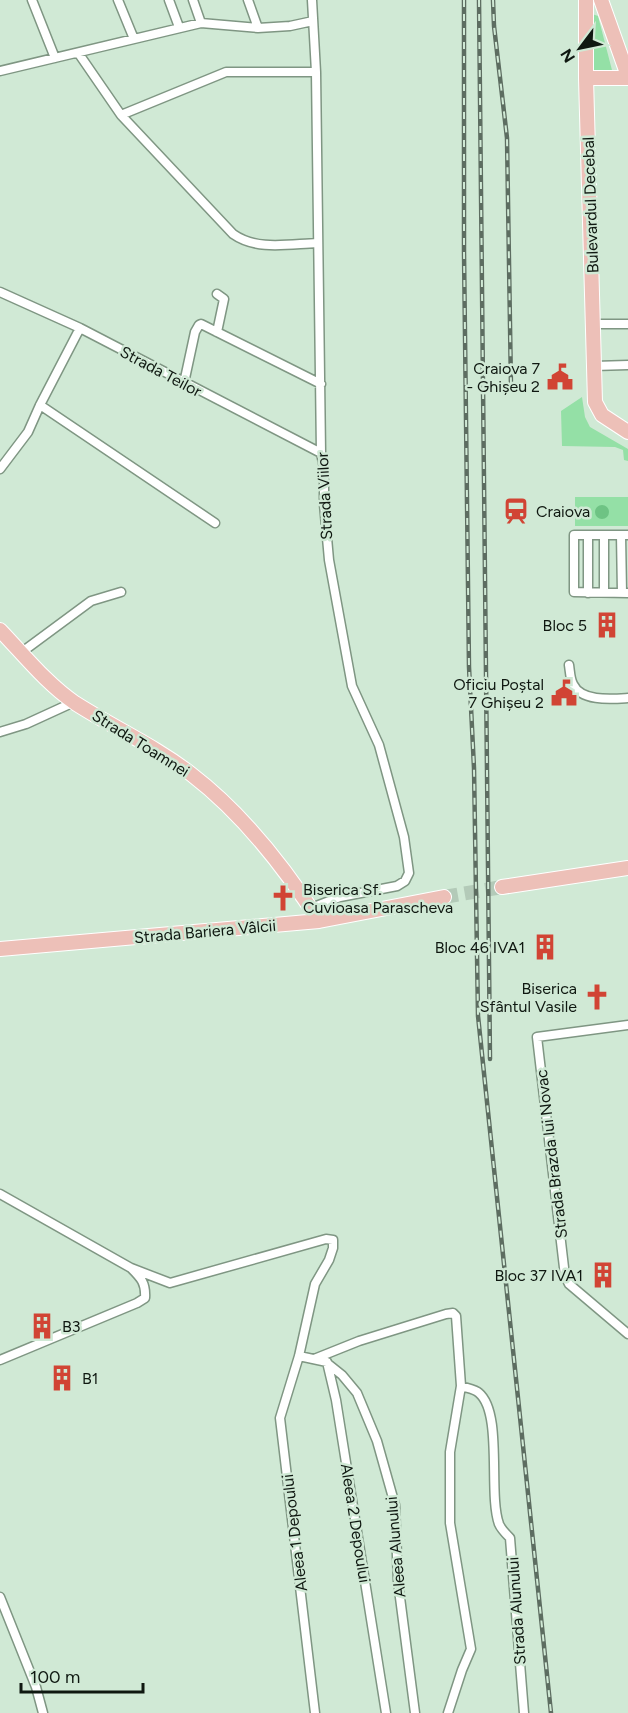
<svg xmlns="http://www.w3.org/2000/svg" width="628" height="1713" font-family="Figtree,sans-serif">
  <rect width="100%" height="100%" fill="#d0e9d5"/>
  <path fill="#94e0a6" d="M592,14L598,16L613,74L591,73Z
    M582,397L585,417L590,427L628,449V461L624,460L623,450L615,447L562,446L561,411Z
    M575,497H628V526H575Z"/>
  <path fill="#6ec384" d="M595 512a7 7 0 1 1 14 0a7 7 0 1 1-14 0Z"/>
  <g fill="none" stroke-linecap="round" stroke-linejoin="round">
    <path stroke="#b3cab8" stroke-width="14" stroke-dasharray="14 7" stroke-linecap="butt" d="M444,897L502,887"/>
    <g stroke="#7f9683" stroke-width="11">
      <path id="street" d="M32,0L55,58
        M118,0L134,39
        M169,0L179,27
        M193,0L201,23
        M248,0L258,28
        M79,54L121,115L233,234C257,251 289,244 317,243
        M0,71L201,23L258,28L290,26L313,21
        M121,115L226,72H316
        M0,292L80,328L321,453
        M593,324H628
        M217,332L224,299L217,294
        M594,366L628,365
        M184,383L195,332L199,325L201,324L321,384
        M40,405L215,523
        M0,469L28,432L40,405L80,328
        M588,535V593
        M621,535L622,593
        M628,535H574V592L628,593
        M604,592V535
        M22,652L91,601L121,592
        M569,665C570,671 570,679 573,684C581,702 612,699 628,698
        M0,732L26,724L74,702
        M311,908L340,897L397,886L405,881L409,873L404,837L379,745L352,686L329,560L324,504V468L321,453L316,72L312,0
        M628,1025L537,1037L565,1276L569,1284L628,1334
        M0,1194L131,1268C141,1278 146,1283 145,1298L137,1303L0,1360
        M131,1268L170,1283L326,1239L333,1240V1248L329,1260L315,1284L299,1356L280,1418L315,1713
        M299,1356L327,1362L336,1400L386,1713
        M314,1359L359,1341L446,1314L453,1313L456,1316L461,1386L450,1452V1523L471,1649L462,1670L448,1713
        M327,1363L342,1375L357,1393L377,1441L395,1505L398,1582L415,1713
        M461,1386C466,1388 475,1389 479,1393C503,1413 488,1494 499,1524C501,1529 506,1534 510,1538L524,1713
        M0,1597L36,1687L43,1713"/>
    </g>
    <g stroke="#fff" stroke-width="16">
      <path id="primary" d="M586,0V78L595,402L602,415L628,432
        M601,0L628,76
        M586,78H628
        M0,630C24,655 47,684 75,703C114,728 155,746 191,774C242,813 285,868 319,921
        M502,887L628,868
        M0,949L319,921L444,897"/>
    </g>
    <use href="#street" stroke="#fff" stroke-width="8"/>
    <use href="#primary" stroke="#edc0b8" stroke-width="14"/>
    <g stroke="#5d6d61" stroke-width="4.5">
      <path id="rail" d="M464,0V252L469,667L474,768L478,1016L551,1713
        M479,0L490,1059
        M493,0L494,26L507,138L511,387"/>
    </g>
    <use href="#rail" stroke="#d0e9d5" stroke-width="2" stroke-dasharray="7" stroke-linecap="butt"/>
  </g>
  <defs>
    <g id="civic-bare" transform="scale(2.07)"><path d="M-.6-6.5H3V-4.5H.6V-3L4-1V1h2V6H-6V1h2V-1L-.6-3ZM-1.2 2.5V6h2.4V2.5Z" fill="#d14434" stroke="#d0e9d5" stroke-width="2.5" paint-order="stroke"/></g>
    <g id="station-bare" transform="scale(2.07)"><path d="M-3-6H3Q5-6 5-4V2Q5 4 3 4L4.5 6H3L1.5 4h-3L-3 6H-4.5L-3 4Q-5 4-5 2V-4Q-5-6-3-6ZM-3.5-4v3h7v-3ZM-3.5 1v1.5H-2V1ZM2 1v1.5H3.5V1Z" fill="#d14434" stroke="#d0e9d5" stroke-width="2.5" paint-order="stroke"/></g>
    <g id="building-bare" transform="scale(2.07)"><path d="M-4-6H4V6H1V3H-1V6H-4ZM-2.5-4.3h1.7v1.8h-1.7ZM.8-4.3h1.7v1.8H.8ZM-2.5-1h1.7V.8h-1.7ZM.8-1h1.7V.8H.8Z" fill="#d14434" stroke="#d0e9d5" stroke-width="2.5" paint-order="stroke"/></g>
    <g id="church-bare" transform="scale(2.07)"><path d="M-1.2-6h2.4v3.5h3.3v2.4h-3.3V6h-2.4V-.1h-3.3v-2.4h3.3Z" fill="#d14434" stroke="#d0e9d5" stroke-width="2.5" paint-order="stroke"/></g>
  </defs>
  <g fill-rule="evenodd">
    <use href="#civic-bare" x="560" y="377"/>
    <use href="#station-bare" x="516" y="511"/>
    <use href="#building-bare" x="607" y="625"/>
    <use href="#civic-bare" x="564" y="693"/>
    <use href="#church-bare" x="283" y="898"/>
    <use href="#building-bare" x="545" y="947"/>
    <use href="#church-bare" x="597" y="997"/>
    <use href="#building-bare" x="603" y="1275"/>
    <use href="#building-bare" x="42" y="1326"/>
    <use href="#building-bare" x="62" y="1378"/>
  </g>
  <g text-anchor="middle" stroke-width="5" stroke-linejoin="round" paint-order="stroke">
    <g font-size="16" fill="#0f1811" stroke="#d0e9d5">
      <text transform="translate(590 205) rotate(-92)" y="6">Bulevardul Decebal</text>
      <text transform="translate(161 371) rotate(28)" y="6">Strada Teilor</text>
      <text transform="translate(324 496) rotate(-93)" y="6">Strada Viilor</text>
      <text transform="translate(141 743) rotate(32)" y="6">Strada Toamnei</text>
      <text transform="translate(205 931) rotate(-5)" y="6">Strada Bariera Vâlcii</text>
      <text transform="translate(551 1154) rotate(-97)" y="6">Strada Brazda lui Novac</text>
      <text transform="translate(356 1523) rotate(81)" y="6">Aleea 2 Depoului</text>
      <text transform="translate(294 1533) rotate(-97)" y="6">Aleea 1 Depoului</text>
      <text transform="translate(395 1547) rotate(-95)" y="6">Aleea Alunului</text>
      <text transform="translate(516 1611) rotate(-94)" y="6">Strada Alunului</text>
    </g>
    <g font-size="16" fill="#0f1811" stroke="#d0e9d5" text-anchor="end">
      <text x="540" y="374">Craiova 7<tspan x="540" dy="18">- Ghișeu 2</tspan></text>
      <text x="536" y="517" text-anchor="start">Craiova</text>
      <text x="587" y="631">Bloc 5</text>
      <text x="544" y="690">Oficiu Poștal<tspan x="544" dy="18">7 Ghișeu 2</tspan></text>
      <text x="303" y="895" text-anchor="start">Biserica Sf.<tspan x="303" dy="18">Cuvioasa Parascheva</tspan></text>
      <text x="525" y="953">Bloc 46 IVA1</text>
      <text x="577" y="994">Biserica<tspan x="577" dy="18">Sfântul Vasile</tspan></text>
      <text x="583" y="1281">Bloc 37 IVA1</text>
      <text x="62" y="1332" text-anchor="start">B3</text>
      <text x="82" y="1384" text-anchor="start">B1</text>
    </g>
  </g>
  <g transform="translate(580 48) rotate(238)" stroke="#d0e9d5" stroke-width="4.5" paint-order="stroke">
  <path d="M0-4.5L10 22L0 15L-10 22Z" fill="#0f1811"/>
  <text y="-9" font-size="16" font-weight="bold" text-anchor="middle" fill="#0f1811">N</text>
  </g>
  <path d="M21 1683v9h122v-9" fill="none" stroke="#0f1811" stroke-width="3"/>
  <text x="30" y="1683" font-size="18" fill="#0f1811" stroke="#d0e9d5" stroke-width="4.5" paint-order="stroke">100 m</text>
</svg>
